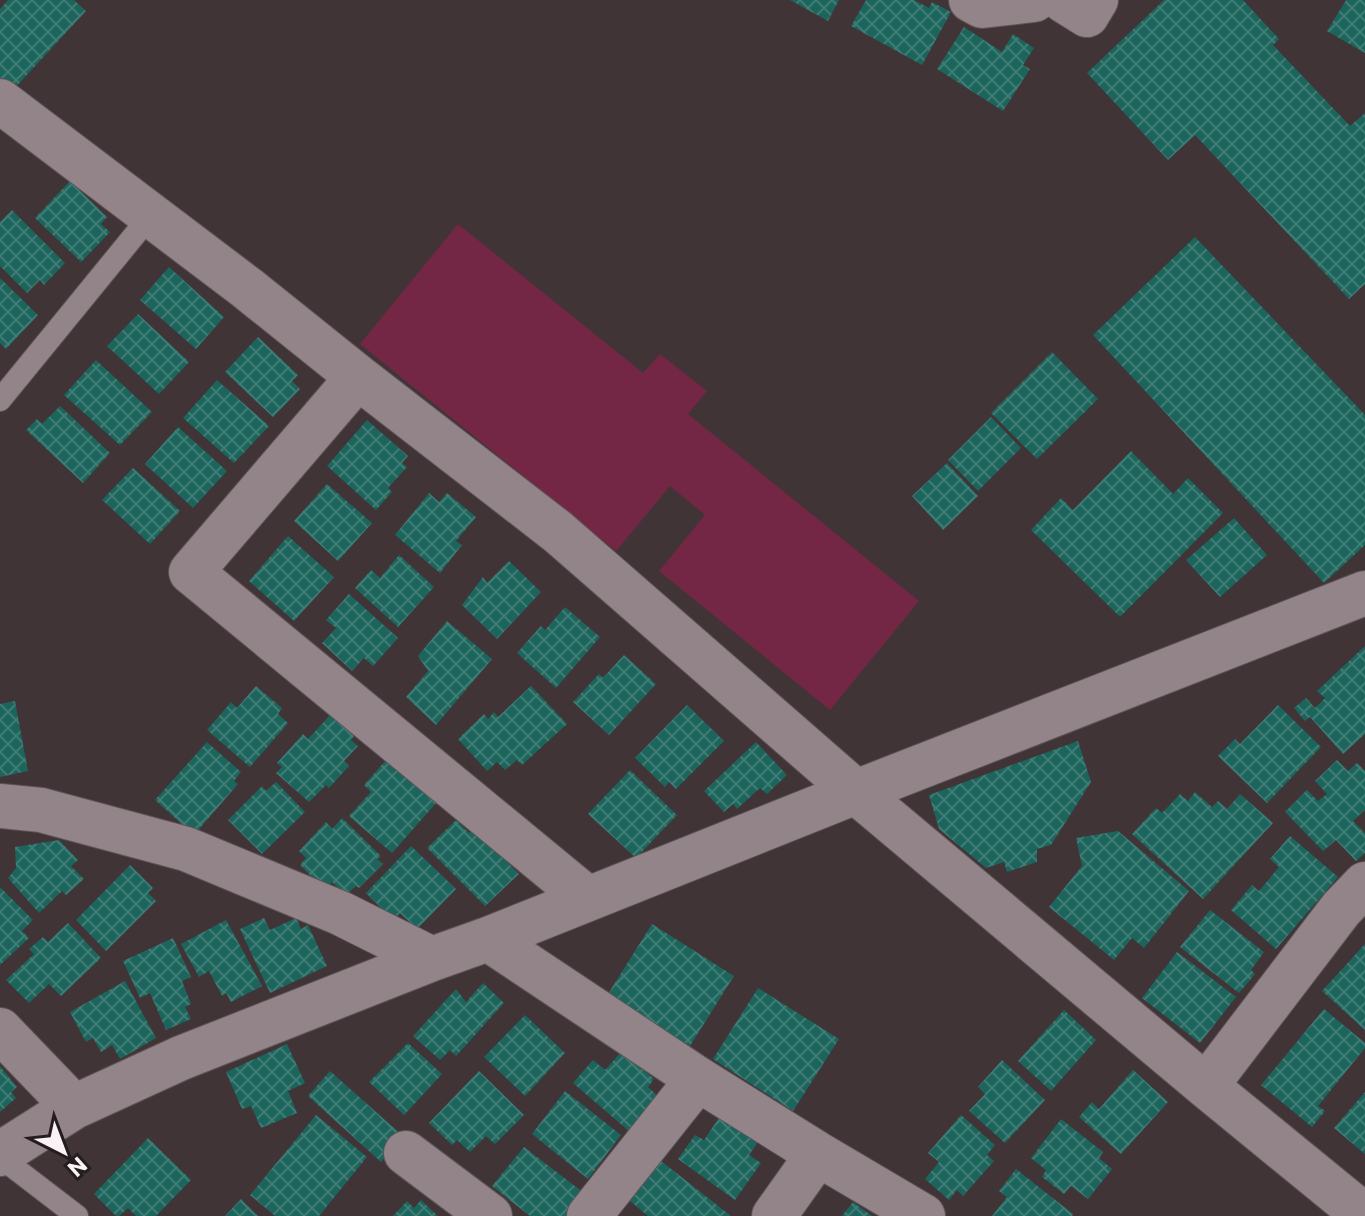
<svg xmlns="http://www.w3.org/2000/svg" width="1365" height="1216" font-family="Commissioner,sans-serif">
  <defs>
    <pattern id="building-cross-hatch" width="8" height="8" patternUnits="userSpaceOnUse" patternTransform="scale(2)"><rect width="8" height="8" fill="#1c655c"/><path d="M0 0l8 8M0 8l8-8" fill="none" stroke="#3e7c74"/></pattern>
  </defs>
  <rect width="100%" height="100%" fill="#403437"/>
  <path fill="#732745" d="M458,224L643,373L660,354L707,391L688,414L919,601L830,710L659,571L705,515L670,486L616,551L360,344Z"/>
  <path fill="url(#building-cross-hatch)" d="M8,0H74L86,11L12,91L0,79V9Z
    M790,0H839L828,21Z
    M866,0H914L929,8L932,2L951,12L922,65L851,26Z
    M1164,0H1243L1279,39L1273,45L1350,126L1365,113V284L1349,299L1195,135L1168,160L1087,73Z
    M1346,0H1365V53L1327,31Z
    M964,27L1002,52L1013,34L1034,48L1023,65L1030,69L1003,111L937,69Z
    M70,181L107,217L101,224L110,232L81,262L35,218Z
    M12,210L65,263L44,285L40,280L27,293L0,266V222Z
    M1195,237L1365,415V545L1324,583L1093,335Z
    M169,267L224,317L196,349L140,300Z
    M0,278L38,315L6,349L0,343Z
    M138,314L189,362L159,394L107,346Z
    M258,337L298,375L292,381L300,389L273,417L225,372Z
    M1052,352L1098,399L1037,459L991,413Z
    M96,360L152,412L120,445L64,395Z
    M217,380L269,426L234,463L183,418Z
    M60,406L110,453L83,483L26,430L37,419L42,424Z
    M991,417L1021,448L978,491L948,460Z
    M367,420L408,456L402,463L407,467L388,488L392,492L376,510L327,466Z
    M178,427L227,471L193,508L145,464Z
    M1131,451L1173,494L1188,478L1223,513L1120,617L1031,530L1061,498L1073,510Z
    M947,463L978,496L943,530L912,496Z
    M133,468L180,511L150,544L102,500Z
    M327,484L372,523L338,561L294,521Z
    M429,493L439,502L447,493L476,517L456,541L462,545L440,573L395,535Z
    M1234,518L1267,555L1220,597L1186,560Z
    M288,536L334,577L294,621L249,581Z
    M399,555L434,587L398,627L355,588L371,570L380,578Z
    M509,561L541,592L497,639L462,605L483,577L487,583Z
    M349,594L398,638L373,666L364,658L352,671L322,643L336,628L326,620Z
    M565,607L600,637L556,688L517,653L541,626L545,630Z
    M447,621L492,659L436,725L406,697L428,671L418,656Z
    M1365,646V734L1343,754L1310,717L1305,721L1294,708L1306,698L1315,708L1325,698L1317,691Z
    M624,655L656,684L609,735L573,702L599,674L603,678Z
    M256,686L282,708L278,714L288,723L250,767L207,730L231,702L237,708Z
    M531,686L567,724L522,765L517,760L505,770L497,762L487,771L458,739L484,714L488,719L494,712L498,717Z
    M15,701L28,771L0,777V704Z
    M687,705L724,741L676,789L669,782L665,787L635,758Z
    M1278,705L1321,747L1267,803L1218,756L1235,739L1240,744Z
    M330,715L354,736L351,740L358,746L344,761L349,766L329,788L326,785L309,802L276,773L282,767L277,763L303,734L308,739Z
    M1078,741L1091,782L1051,845L1037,849V862L1007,872L1004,862L986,868L939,829L929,795Z
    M207,742L241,772L234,781L238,784L194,835L155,800Z
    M756,742L787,775L767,794L760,788L737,809L733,804L724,812L704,791Z
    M387,759L437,802L392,853L349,816L371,792L364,785Z
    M1337,760L1348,771L1357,763L1365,771V810L1353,821L1365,833V853L1356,861L1336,840L1323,851L1285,812L1307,790L1318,801L1327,794L1315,781Z
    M630,770L677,815L636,858L588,814Z
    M276,782L305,812L262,854L228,820L262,786L266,791Z
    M1195,792L1212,807L1218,801L1227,809L1240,794L1273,823L1203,899L1132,834L1156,808L1162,813L1180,794L1188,801Z
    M342,818L381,856L377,859L383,864L359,888L356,886L346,895L332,882L324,889L300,865L306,858L299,851L326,822L332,829Z
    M456,820L469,833L474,829L519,874L485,906L427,848Z
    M1118,831L1189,891L1144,948L1132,938L1114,960L1049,907L1082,866L1076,838Z
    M1290,836L1338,877L1276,949L1231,910L1252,885L1259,891L1279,867L1270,859Z
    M59,840L78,860L71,866L84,879L66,895L62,891L39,913L8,878L16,868L15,847Z
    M411,846L456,889L417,929L400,913L393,920L366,893Z
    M130,865L153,888L148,893L156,901L106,951L76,920Z
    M0,887L33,920L22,931L29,938L0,965Z
    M1210,910L1264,952L1251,970L1255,974L1239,993L1180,947Z
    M264,918L270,930L296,918L301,929L308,925L327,966L270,993L240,929Z
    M226,920L262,986L231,1002L226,993L222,996L209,971L199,977L181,944Z
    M68,923L101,958L61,996L49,984L29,1003L6,980L34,954L29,949L43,937L48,942Z
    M652,924L734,976L690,1046L608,994Z
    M173,938L191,977L182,981L191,1004L185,1007L191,1019L166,1030L150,993L140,998L123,961Z
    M1365,944V1030L1322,991Z
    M1177,952L1236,997L1200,1043L1142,998Z
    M125,981L156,1038L120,1059L112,1045L101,1052L93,1038L86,1042L70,1012Z
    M483,983L504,1003L456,1056L450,1050L440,1060L413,1036L456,989L466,1002Z
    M758,988L839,1039L793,1111L713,1059Z
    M1324,1009L1365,1043V1048L1318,1106L1325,1111L1312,1127L1261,1085Z
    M1064,1010L1096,1040L1051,1091L1018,1061Z
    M525,1015L565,1053L525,1096L484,1057Z
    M408,1043L442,1074L404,1115L369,1082Z
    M287,1044L305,1083L288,1091L297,1113L261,1128L251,1106L242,1109L226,1072Z
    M622,1051L654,1079L648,1087L660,1098L630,1132L573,1083L593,1060L605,1070Z
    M1002,1060L1045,1100L1005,1143L969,1111L985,1094L978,1087Z
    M0,1066L17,1087L11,1092L16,1098L0,1112Z
    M1133,1070L1168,1102L1121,1154L1079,1117L1092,1102L1099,1109Z
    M330,1071L404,1137L381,1162L308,1096Z
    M479,1071L524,1115L495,1144L486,1136L470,1152L457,1140L452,1145L429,1123Z
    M565,1091L621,1135L588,1179L532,1134Z
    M1365,1092V1154L1334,1128Z
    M316,1115L367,1157L319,1216H275L250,1195Z
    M721,1115L758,1142L749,1155L761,1163L735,1200L678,1159L695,1135L704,1140Z
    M961,1115L995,1145L987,1155L994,1161L963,1196L957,1190L949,1200L925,1179L939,1162L928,1153Z
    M1061,1119L1103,1152L1099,1158L1112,1169L1088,1199L1071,1186L1064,1194L1042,1177L1046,1170L1031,1158Z
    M148,1138L191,1180L156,1216H136L128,1208L119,1216H116L94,1194Z
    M524,1147L584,1193L566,1216H530L492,1186Z
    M661,1161L731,1216H648L630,1201Z
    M1016,1169L1073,1214L1072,1216H992L1007,1197L999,1191Z
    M241,1199L258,1216H225Z
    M421,1200L438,1216H393L407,1201L414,1208Z
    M853,1202L872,1216H842Z"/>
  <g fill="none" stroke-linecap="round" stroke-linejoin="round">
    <g stroke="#5d5456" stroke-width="24">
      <path id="service" d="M0,400L151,215
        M0,1157L77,1216"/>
    </g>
    <g stroke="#5d5456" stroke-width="46">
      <path id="minor" d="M971,0L982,6L1034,0
        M1063,0L1087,15L1096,0
        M0,101L247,288L358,377L558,532L856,792L1206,1086L1365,1216
        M358,377L191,572L588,899
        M0,806L41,810L186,849L340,913L432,959
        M488,939L698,1079L818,1154L923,1216
        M0,1030L74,1107
        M1206,1086L1341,909L1365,884
        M406,1153L490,1216
        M0,1154L74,1107L181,1058L432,959L488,939L856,792L1365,593
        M589,1216L698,1079
        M774,1216L818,1154"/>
    </g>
    <use href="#service" stroke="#928488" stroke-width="22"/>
    <use href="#minor" stroke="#928488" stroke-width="44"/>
  </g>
  <g transform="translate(64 1152) rotate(138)" stroke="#231d1f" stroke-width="6" paint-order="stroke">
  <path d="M0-6L14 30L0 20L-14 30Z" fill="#faf2f4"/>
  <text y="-12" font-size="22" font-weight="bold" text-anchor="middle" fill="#faf2f4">N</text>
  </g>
</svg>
